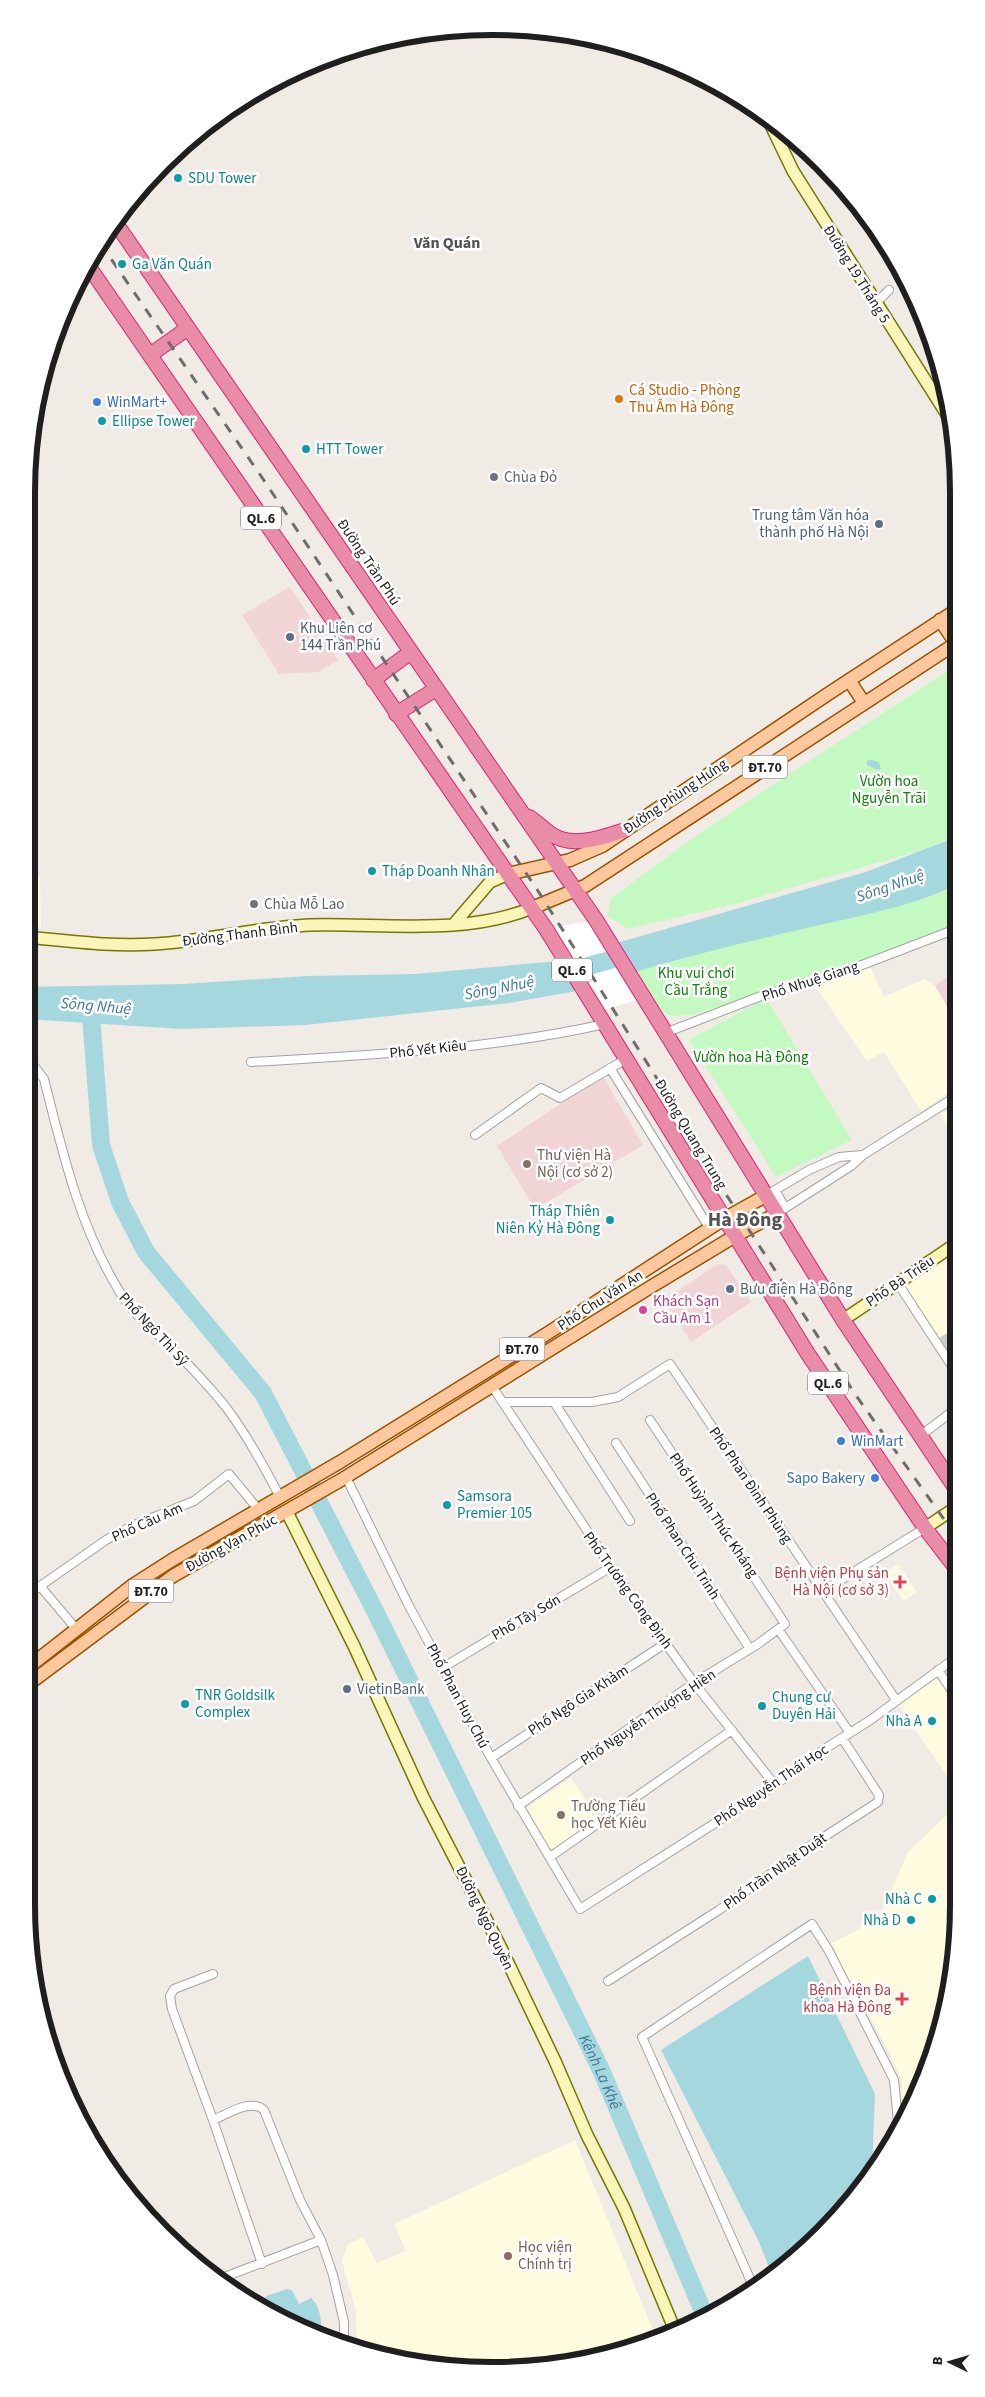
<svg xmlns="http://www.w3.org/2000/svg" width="985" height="2397" font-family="'Source Sans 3',sans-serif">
  <rect width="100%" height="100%" fill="#f0ebe5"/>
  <path fill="#f1d4d6" d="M290,587L338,660L318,672L279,674L242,615Z
    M956,972V1022L935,986Z
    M604,1078L643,1145L535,1209L497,1146L574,1095Z
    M718,1264L726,1265L751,1302L691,1342L664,1300Z"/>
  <path fill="#fffbdf" d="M40,877L41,927L26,926V878Z
    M869,965L884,997L924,979L935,986L956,1022L957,1087L921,1111L884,1052L867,1061L815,986Z
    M957,1104V1141L940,1115Z
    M957,1248V1327L939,1338L904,1284Z
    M898,1564L917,1592L903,1601L884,1573Z
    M937,1677L958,1710V1792L897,1703Z
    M571,1778L599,1820L551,1853L523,1810Z
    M958,1804L959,1904L934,2054L903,2112L902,2081L890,2054L830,1944L859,1929L867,1914L878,1920L908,1852Z
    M575,2140L655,2335L584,2362L431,2367L357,2349L356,2311L342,2261L348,2244L363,2237L377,2263L406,2251L394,2224Z"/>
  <path fill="#cdcdcd" d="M957,1327V1364L939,1338Z"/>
  <path fill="#c4fac2" d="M955,666L956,835L922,850L738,903L628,929L608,916L611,898L707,828Z
    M956,885V928L848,968L694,1014C686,1015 674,1017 666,1014C651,1008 637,985 639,970L688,953Z
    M766,998L852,1140L776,1177L689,1040Z"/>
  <path fill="#a5d8de" d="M871,760L879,762L881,769L877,770L867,765V761Z
    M956,837V885C915,905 868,914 824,924C759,939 695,954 631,973L613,944L866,872Z
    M558,961L577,991L509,1003L305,1025L182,1029L26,1019V987L184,984L307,976L416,974Z
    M808,1956L875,2094L872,2171L862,2189L800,2255L772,2275L759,2242L661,2050Z
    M287,2289L292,2290L299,2304L311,2298C321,2306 322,2324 321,2336L258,2307L264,2306L266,2296Z"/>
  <path fill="#fff" d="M596,920L644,998L597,1012L546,929Z
    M333,1466L341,1480L293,1508L286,1494Z"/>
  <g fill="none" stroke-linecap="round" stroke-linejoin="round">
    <g stroke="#a5d8de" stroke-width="18">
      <path d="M556,975L635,953"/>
      <path id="s1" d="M90,1003L101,1145L120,1202L146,1252L263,1393L375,1611L602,2072L705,2316"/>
    </g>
    <g stroke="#a3a3a3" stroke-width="10">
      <path id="street" d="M876,303L889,290
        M665,1033L761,996L849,970L956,929
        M251,1062C369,1055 488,1050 605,1024
        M26,1066H34L44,1079C62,1150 79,1225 118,1289C133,1316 159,1334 180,1356C196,1373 214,1391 228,1410C248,1437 264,1467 280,1497
        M610,1068L710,1229
        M475,1135L541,1088L560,1098L626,1059
        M775,1190L785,1208
        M765,1196L809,1170L839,1157L863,1155
        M776,1214L851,1166L863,1155L957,1096
        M897,1282L957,1374
        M492,1386L611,1567L694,1683L775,1785
        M503,1402H592L618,1397L670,1364L896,1700
        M554,1402L630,1521
        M920,1436L957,1408
        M616,1443L750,1649
        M346,1477L408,1604L491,1758L580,1909L775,1785L826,1748L869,1721L958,1656
        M40,1586L77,1630
        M823,1591L925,1528
        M26,1596L106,1540L132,1526L194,1501L229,1474L258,1509
        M778,1629L850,1733
        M442,1668L611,1567
        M938,1670L958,1700
        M491,1758L666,1643
        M518,1806L694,1683L758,1644L785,1624L650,1420
        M550,1857L732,1730
        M213,1974L174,1989L170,1996L172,2009L213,2120L262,2264
        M608,1981L719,1910L813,1844L878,1802L879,1795L842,1738
        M213,2120C228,2114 250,2098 264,2110L300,2200L321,2240L333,2275L344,2322V2346
        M222,2278L321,2240
        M754,2288L642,2037L812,1924L829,1951L894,2080L898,2122"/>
    </g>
    <g stroke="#787604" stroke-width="14">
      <path id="secondary" d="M768,119L793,171L953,424
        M453,925L490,882L508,874
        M26,937C70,941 111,947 155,944C207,941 258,927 310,925C383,923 463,936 532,908
        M843,1320L957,1243
        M287,1512L354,1646L423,1797L501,1948L555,2061L587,2135L624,2208L674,2328
        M925,1528L958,1506"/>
    </g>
    <g stroke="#9a5400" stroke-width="15">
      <path id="primary" d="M940,620L955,642
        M849,680L864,703
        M508,874L570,860L602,846L828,694L955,611
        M532,908L585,886L955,644
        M26,1669L133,1585L172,1560L340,1462L548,1333L724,1219L765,1196
        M26,1686L173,1576L341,1480L649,1288L735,1236L776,1214"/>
    </g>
    <g stroke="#dd2379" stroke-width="16">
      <path id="highway" d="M115,222L596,920L843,1320L958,1492
        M87,264L546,929L808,1354L925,1528L958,1571
        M150,355L188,328
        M373,680L411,652
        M396,714L436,689
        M529,817C537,822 544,829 551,834C572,849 604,837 625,830"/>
    </g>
    <use href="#street" stroke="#fff" stroke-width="8"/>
    <use href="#secondary" stroke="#faf5b9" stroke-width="11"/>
    <use href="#primary" stroke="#fdc89d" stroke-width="12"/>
    <use href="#highway" stroke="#e88ca8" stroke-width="14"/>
    <path stroke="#6d6d6d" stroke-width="3" stroke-dasharray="10 10" stroke-linecap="butt" d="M100,243L261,476L538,891L663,1088L720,1185L855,1394L958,1539"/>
  </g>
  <g fill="#0f9aa8" stroke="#fff" stroke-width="2">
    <circle cx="178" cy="178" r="5"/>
    <circle cx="122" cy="264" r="5"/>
    <circle cx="102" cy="421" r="5"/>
    <circle cx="306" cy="449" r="5"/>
    <circle cx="372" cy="871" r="5"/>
    <circle cx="610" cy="1220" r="5"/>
    <circle cx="447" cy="1505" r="5"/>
    <circle cx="185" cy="1704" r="5"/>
    <circle cx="762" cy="1706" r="5"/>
    <circle cx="932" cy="1721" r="5"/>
    <circle cx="932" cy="1899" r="5"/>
    <circle cx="911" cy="1920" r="5"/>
  </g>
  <circle fill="#e8710a" stroke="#fff" stroke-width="2" cx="619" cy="399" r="5"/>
  <g fill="#3f7fe0" stroke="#fff" stroke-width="2">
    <circle cx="97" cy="402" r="5"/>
    <circle cx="841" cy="1441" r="5"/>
    <circle cx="875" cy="1478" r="5"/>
  </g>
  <g fill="#6b7280" stroke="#fff" stroke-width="2">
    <circle cx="494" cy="477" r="5"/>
    <circle cx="254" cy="904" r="5"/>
  </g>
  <g fill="#5c6f8a" stroke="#fff" stroke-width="2">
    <circle cx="879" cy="524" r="5"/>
    <circle cx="290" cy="637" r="5"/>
    <circle cx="730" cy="1289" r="5"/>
    <circle cx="347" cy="1689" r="5"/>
  </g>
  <g fill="#8d6e63" stroke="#fff" stroke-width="2">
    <circle cx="527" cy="1164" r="5"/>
    <circle cx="561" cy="1815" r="5"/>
    <circle cx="508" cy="2256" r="5"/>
  </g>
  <circle fill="#d1479c" stroke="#fff" stroke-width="2" cx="643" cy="1310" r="5"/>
  <g fill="#e0444e" stroke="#fff" stroke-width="2">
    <path d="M897.5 1574.5h5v5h5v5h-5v5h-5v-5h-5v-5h5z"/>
    <path d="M899.5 1991.5h5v5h5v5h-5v5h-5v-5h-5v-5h5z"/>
  </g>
  <g text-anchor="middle" stroke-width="5" stroke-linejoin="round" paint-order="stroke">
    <g fill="#fff" stroke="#626262" stroke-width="1">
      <rect x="241" y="506.5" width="40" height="23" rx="4"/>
      <rect x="742.5" y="755.5" width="45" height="23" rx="4"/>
      <rect x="552" y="958.5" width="40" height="23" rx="4"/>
      <rect x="499.5" y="1337.5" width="45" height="23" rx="4"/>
      <rect x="808" y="1371.5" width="40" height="23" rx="4"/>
      <rect x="128.5" y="1579.5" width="45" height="23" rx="4"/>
    </g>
    <g font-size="14" font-weight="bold" fill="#1f1f1f">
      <text x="261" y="523">QL.6</text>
      <text x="765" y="772">ĐT.70</text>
      <text x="572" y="975">QL.6</text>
      <text x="522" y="1354">ĐT.70</text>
      <text x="828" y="1388">QL.6</text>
      <text x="151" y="1596">ĐT.70</text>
    </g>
    <g font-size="15" fill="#0d838f" stroke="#fff" text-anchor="start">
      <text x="188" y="183">SDU Tower</text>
      <text x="132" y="269">Ga Văn Quán</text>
      <text x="112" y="426">Ellipse Tower</text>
      <text x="316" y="454">HTT Tower</text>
      <text x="382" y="876">Tháp Doanh Nhân</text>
      <text x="600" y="1216" text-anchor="end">Tháp Thiên<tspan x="600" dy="17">Niên Kỷ Hà Đông</tspan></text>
      <text x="457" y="1501">Samsora<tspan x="457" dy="17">Premier 105</tspan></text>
      <text x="195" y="1700">TNR Goldsilk<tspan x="195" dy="17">Complex</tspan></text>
      <text x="772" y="1702">Chung cư<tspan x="772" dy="17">Duyên Hải</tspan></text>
      <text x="922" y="1726" text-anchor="end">Nhà A</text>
      <text x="922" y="1904" text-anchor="end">Nhà C</text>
      <text x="901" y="1925" text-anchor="end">Nhà D</text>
    </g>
    <g font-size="15" fill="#1f1f1f" stroke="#fff">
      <text transform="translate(857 274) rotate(58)" y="5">Đường 19 Tháng 5</text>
      <text transform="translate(369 562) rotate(56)" y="5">Đường Trần Phú</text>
      <text transform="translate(675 796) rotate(-34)" y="5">Đường Phùng Hưng</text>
      <text transform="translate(240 934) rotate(-7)" y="5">Đường Thanh Bình</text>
      <text transform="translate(810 981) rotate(-18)" y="5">Phố Nhuệ Giang</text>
      <text transform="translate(428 1049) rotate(-6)" y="5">Phố Yết Kiêu</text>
      <text transform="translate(691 1134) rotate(59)" y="5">Đường Quang Trung</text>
      <text transform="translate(900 1281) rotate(-34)" y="5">Phố Bà Triệu</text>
      <text transform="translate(600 1300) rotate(-33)" y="5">Phố Chu Văn An</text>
      <text transform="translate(154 1329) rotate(47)" y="5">Phố Ngô Thì Sỹ</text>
      <text transform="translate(751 1485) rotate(56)" y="5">Phố Phan Đình Phùng</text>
      <text transform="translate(714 1515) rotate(56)" y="5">Phố Huỳnh Thúc Kháng</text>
      <text transform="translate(147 1522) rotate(-24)" y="5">Phố Cầu Am</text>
      <text transform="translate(231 1543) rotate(-29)" y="5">Đường Vạn Phúc</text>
      <text transform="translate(683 1546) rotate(57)" y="5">Phố Phan Chu Trinh</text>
      <text transform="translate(628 1590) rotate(54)" y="5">Phố Trương Công Định</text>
      <text transform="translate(526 1617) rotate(-30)" y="5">Phố Tây Sơn</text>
      <text transform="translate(458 1696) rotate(62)" y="5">Phố Phan Huy Chú</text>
      <text transform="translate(578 1700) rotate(-33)" y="5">Phố Ngô Gia Khảm</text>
      <text transform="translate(648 1717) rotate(-34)" y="5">Phố Nguyễn Thượng Hiền</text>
      <text transform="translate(771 1785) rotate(-34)" y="5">Phố Nguyễn Thái Học</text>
      <text transform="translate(775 1871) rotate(-35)" y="5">Phố Trần Nhật Duật</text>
      <text transform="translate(485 1918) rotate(64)" y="5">Đường Ngô Quyền</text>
    </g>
    <g font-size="15" fill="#c56008" stroke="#fff" text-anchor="start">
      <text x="629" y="395">Cá Studio - Phòng<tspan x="629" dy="17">Thu Âm Hà Đông</tspan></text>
    </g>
    <g font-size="15" fill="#366cbe" stroke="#fff" text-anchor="start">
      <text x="107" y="407">WinMart+</text>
      <text x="851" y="1446">WinMart</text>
      <text x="865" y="1483" text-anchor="end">Sapo Bakery</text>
    </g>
    <g font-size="15" fill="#5b616d" stroke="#fff" text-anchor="start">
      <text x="504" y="482">Chùa Đỏ</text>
      <text x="264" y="909">Chùa Mỗ Lao</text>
    </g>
    <g font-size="15" fill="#4e5e75" stroke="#fff" text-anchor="start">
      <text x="869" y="520" text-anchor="end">Trung tâm Văn hóa<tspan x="869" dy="17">thành phố Hà Nội</tspan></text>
      <text x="300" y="633">Khu Liên cơ<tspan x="300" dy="17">144 Trần Phú</tspan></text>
      <text x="740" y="1294">Bưu điện Hà Đông</text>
      <text x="357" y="1694">VietinBank</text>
    </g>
    <g font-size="15" fill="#0f7f0b" stroke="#fff">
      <text x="889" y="786">Vườn hoa<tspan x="889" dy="17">Nguyễn Trãi</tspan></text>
      <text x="696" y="978">Khu vui chơi<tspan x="696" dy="17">Cầu Trắng</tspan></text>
      <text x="751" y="1062">Vườn hoa Hà Đông</text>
    </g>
    <g font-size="15" fill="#785e54" stroke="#fff" text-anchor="start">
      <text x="537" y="1160">Thư viện Hà<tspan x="537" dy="17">Nội (cơ sở 2)</tspan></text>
      <text x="571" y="1811">Trường Tiểu<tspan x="571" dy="17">học Yết Kiêu</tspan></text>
      <text x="518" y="2252">Học viện<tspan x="518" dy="17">Chính trị</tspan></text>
    </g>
    <g font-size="15" fill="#b23c85" stroke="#fff" text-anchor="start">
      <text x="653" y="1306">Khách Sạn<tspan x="653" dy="17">Cầu Am 1</tspan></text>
    </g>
    <g font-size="15" fill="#be3a42" stroke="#fff" text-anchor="end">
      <text x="889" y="1578">Bệnh viện Phụ sản<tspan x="889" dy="17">Hà Nội (cơ sở 3)</tspan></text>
      <text x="891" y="1995">Bệnh viện Đa<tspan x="891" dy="17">khoa Hà Đông</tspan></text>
    </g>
    <g font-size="16" font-weight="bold" fill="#525252" stroke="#fff">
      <text x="447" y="248">Văn Quán</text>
    </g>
    <g font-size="16" font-style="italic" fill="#417798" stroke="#fff">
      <text transform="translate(890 885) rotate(-19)" y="6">Sông Nhuệ</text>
      <text transform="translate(499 987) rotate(-11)" y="6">Sông Nhuệ</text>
      <text transform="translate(96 1005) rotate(5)" y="6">Sông Nhuệ</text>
      <text dy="6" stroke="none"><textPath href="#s1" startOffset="1200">Kênh La Khê</textPath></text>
    </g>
    <g font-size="20" font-weight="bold" fill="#525252" stroke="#fff">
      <text x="745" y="1226">Hà Đông</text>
    </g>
  </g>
  <path d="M0 0H985V2397H0ZM492 35H493A457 457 0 0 1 950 492V1905A457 457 0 0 1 493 2362H492A457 457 0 0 1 35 1905V492A457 457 0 0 1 492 35Z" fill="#fff" fill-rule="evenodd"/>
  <path fill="none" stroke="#1f1f1f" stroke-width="6" d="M492 35H493A457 457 0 0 1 950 492V1905A457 457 0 0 1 493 2362H492A457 457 0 0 1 35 1905V492A457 457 0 0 1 492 35Z"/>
  <g transform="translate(950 2362) rotate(275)" stroke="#ffffff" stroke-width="4" paint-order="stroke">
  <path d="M0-4L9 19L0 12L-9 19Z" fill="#1f1f1f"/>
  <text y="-8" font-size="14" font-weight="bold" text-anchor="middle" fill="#1f1f1f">B</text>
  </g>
</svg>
